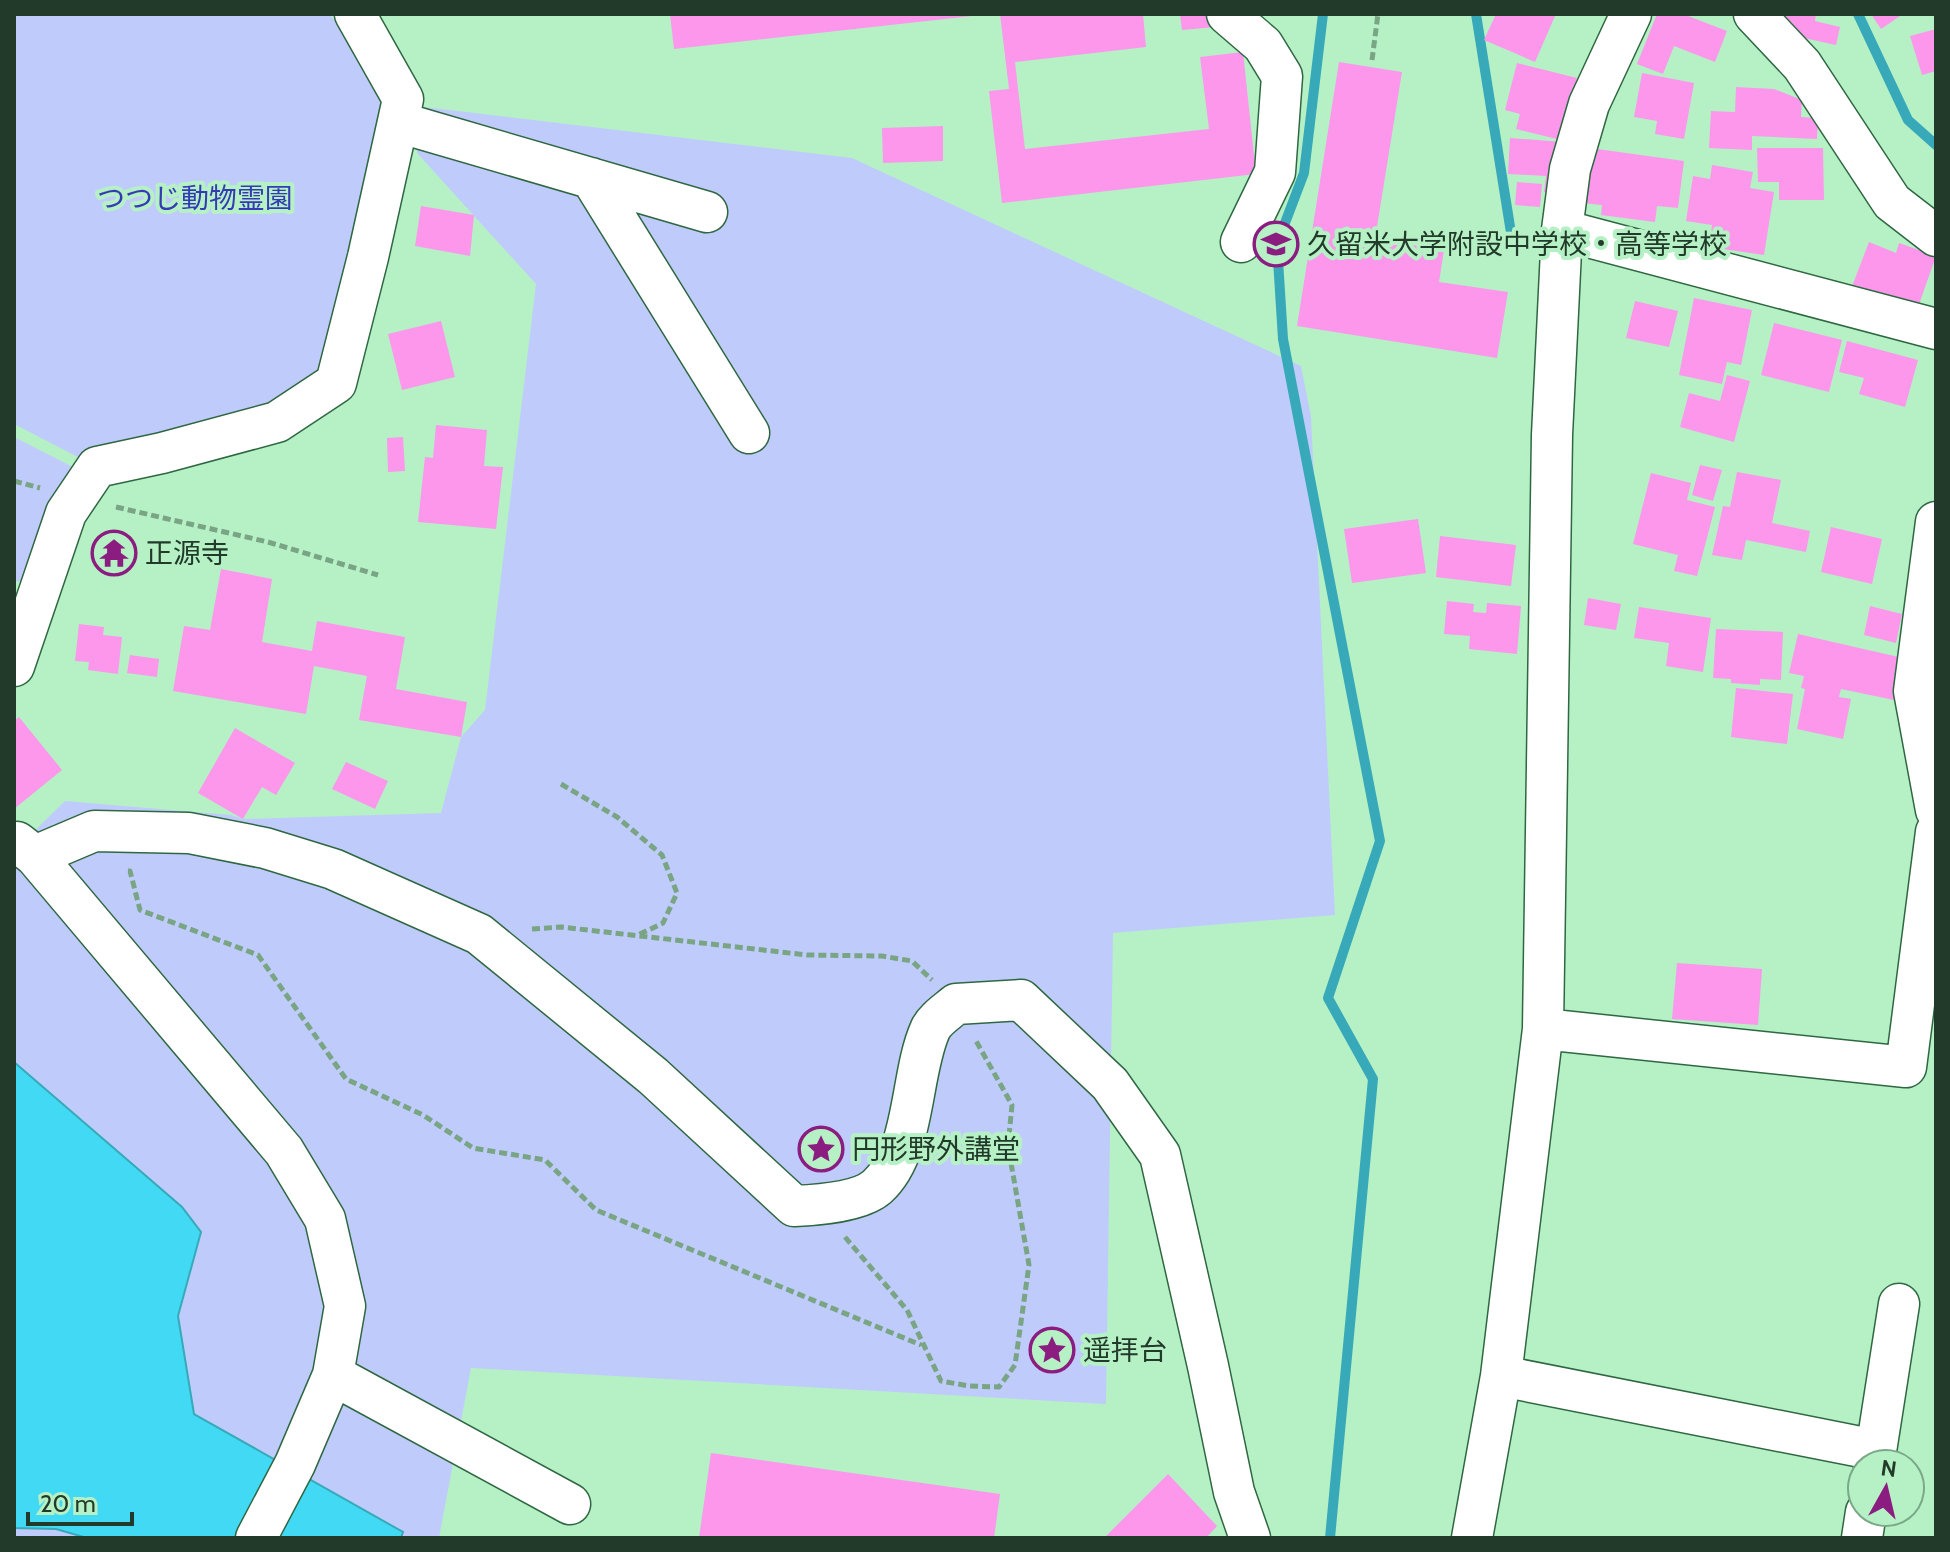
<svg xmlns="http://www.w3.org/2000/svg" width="1950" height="1552" font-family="Cabin,'Noto Sans JP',sans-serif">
  <rect width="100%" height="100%" fill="#b6f1c6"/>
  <path fill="#bfccfb" d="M14,14H330L332,18L362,28L403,99L336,383L97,467L14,424Z
    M416,106L852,158L1301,366L1311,416L1335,915L1113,933L1106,1404L471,1368L439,1538H14V851L65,801L231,815L243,819L441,813L461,737L485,710L536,284L417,153Z
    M14,437L75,468L27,582L14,581Z"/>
  <path fill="#42d9f5" stroke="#38a9b8" stroke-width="2" d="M14,1062L182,1207L201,1232L178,1316L194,1414L403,1532L401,1538H87L56,1529L14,1528Z"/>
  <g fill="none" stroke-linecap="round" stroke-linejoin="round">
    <path stroke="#38a9b8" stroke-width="10" d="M1323,14L1304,173L1277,244L1283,339L1380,841L1328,998L1373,1079L1330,1538
      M1476,14L1512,239
      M1858,14L1908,120L1936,145"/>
  </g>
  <path fill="#fc97ec" d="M670,14H972V16L674,49Z
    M1000,14H1143L1146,47L1015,62L1025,149L1209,129L1200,57L1243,52L1256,174L1002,203L989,91L1009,89Z
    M1180,14H1226L1227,26L1182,30Z
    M1496,14H1550L1555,16L1535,62L1484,40Z
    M1657,14H1683L1727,31L1715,62L1674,46L1663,74L1637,64Z
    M1770,14H1816L1815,21L1840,27L1836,45L1804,38Z
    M1871,14H1903L1881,29Z
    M1936,29V71L1922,75L1910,36Z
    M1339,62L1402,72L1375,239L1444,250L1439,282L1508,292L1497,358L1297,326Z
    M1517,63L1577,78L1561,140L1516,129L1520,114L1505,110Z
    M1642,73L1694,83L1684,139L1655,134L1657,121L1634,117Z
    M1736,87L1774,89L1802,100L1801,117L1818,118L1817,139L1752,136V150L1709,148L1711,111L1735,112Z
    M943,126V161L883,163L882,128Z
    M1510,138L1564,142L1560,193L1544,192L1546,176L1508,174Z
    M1590,148L1684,161L1678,208L1657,206L1655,222L1601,215L1602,205L1582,203Z
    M1757,148H1823L1824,200H1779V182H1758Z
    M1712,165L1753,172L1750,188L1774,192L1764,255L1709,247L1712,225L1686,221L1693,176L1710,179Z
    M1517,182L1542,184L1540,207L1515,205Z
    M421,206L474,215L470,256L415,246Z
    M1869,242L1896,253L1899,243L1936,256L1916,313L1851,289Z
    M1694,298L1752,310L1741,365L1727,362L1722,384L1679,375Z
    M1635,301L1678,311L1669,347L1626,338Z
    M441,321L455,377L402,390L388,334Z
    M1774,323L1842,340L1829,392L1761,375Z
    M1847,341L1918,360L1905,407L1859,394L1864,378L1839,372Z
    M1727,375L1750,381L1734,442L1680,427L1689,393L1720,401Z
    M436,425L487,430L484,466L503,467L496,529L418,522L425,457L433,458Z
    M403,437L405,471L388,472L387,438Z
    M1700,465L1722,470L1713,501L1692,495Z
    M1737,472L1781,480L1772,523L1810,531L1806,552L1746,540L1742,560L1712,555L1723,506L1730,507Z
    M1651,473L1691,483L1687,500L1715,507L1697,576L1674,571L1678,555L1633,544Z
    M1418,519L1426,573L1352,583L1344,529Z
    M1831,527L1882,539L1872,584L1821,572Z
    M1440,536L1516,545L1511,586L1436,577Z
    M221,569L272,579L262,642L312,651L317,621L405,637L396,689L467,702L461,737L359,720L367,676L314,666L306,714L173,691L184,626L210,630Z
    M1588,598L1621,604L1616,630L1584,625Z
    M1447,601L1474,604L1473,612L1486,613L1487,603L1521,606L1517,654L1469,649L1470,636L1444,634Z
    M1870,606L1902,614L1896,643L1864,635Z
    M1639,607L1711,618L1703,672L1666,666L1669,643L1634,638Z
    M79,624L104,627L103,635L122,637L118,674L88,670L89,662L75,661Z
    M1716,629L1783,632L1781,680L1760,679V685L1731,683V679L1713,678Z
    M1798,634L1903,658L1894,700L1841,689L1839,697L1851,699L1843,739L1797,729L1805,689L1801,688L1804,676L1789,673Z
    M130,655L159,659L157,677L127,673Z
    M1736,688L1793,694L1787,744L1731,737Z
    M19,717L62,770L14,809V721Z
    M235,728L295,763L276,795L262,787L243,819L198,793Z
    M346,762L388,781L375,809L332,789Z
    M1677,963L1762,969L1758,1025L1672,1019Z
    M711,1453L1000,1494L994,1538H699Z
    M1168,1474L1217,1526L1206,1538H1104Z"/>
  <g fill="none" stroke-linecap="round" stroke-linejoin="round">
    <g stroke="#2f6742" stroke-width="43">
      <path id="minor" d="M1227,14L1263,45L1282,76L1275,172L1241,242
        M1754,14L1802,65L1892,202L1936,236
        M398,122L707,212
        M591,178L749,433
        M1562,230L1936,329
        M1936,522L1914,691L1936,810
        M14,666L66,513L97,467L162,453L277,422L336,383L368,257L403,99L355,14
        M17,842L35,856L284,1151L325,1219L345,1306L333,1375L295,1464L256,1538
        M35,856L94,831L189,833L265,848L333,869L479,934L653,1076L794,1206C817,1205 860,1202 877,1187C916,1152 910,1075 930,1030C934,1020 948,1011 956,1004L1021,1000L1110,1084L1160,1155L1208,1366L1234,1492L1250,1538
        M1543,1029L1906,1067L1936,832
        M333,1375L570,1504
        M1501,1376L1876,1450
        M1874,1464L1899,1304
        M1472,1538L1501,1376L1543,1029L1552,435L1562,230L1570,169L1589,104L1631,14
        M1862,1538L1866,1512"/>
    </g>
    <path stroke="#79a585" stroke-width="5" stroke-dasharray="8 4" stroke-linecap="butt" d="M1372,60L1378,14
      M14,481L40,488
      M116,507L268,542L378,575
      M561,784L617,817L662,855L677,893L663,923L636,936
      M128,871H130L140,910L258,955L346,1079L423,1115L473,1148L545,1160L596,1210L921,1345
      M532,929L561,927L807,955L882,956L912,961L932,980
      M845,1237L907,1310L941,1381L969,1386L999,1387L1015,1365L1029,1265L1008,1146L1012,1105L975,1039"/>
    <use href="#minor" stroke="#fff" stroke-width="40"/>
  </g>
  <defs>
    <g id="school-ring" transform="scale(2.3)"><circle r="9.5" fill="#b6f1c6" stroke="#8c1d80" stroke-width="1.5"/><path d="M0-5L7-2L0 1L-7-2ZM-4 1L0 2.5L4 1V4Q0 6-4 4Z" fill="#8c1d80"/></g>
    <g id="temple-ring" transform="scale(2.3)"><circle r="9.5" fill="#b6f1c6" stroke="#8c1d80" stroke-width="1.5"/><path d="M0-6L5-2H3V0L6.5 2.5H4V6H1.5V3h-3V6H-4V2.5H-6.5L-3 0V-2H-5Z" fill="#8c1d80"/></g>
    <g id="sight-ring" transform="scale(2.3)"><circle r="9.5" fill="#b6f1c6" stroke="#8c1d80" stroke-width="1.5"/><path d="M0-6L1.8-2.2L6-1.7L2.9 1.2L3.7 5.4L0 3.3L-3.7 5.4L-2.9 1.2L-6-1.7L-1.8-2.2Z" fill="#8c1d80"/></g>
  </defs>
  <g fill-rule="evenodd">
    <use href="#school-ring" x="1276" y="244"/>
    <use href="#temple-ring" x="114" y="553"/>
    <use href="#sight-ring" x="821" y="1149"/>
    <use href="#sight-ring" x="1052" y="1350"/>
  </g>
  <g text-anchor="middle" stroke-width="8" stroke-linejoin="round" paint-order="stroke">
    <g font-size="28" fill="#353bb5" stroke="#b6f1c6">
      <text x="195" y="208">つつじ動物霊園</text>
    </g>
    <g font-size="28" fill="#223a29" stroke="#b6f1c6" text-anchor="start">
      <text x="1307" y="254">久留米大学附設中学校・高等学校</text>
      <text x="145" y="563">正源寺</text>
      <text x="852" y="1159">円形野外講堂</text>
      <text x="1083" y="1360">遥拝台</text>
    </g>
  </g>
  <rect width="1950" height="1552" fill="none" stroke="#223a29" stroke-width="32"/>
  <g transform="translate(1886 1488) rotate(8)"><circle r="38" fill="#b6f1c6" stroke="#7ba887" stroke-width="2"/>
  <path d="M0-6L14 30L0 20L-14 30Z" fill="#8c1d80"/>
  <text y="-12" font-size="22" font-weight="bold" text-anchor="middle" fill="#223a29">N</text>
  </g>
  <path d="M28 1512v12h104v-12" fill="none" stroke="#223a29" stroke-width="4"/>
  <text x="40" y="1512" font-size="24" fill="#223a29" stroke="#b6f1c6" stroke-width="6" paint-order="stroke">20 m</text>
</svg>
